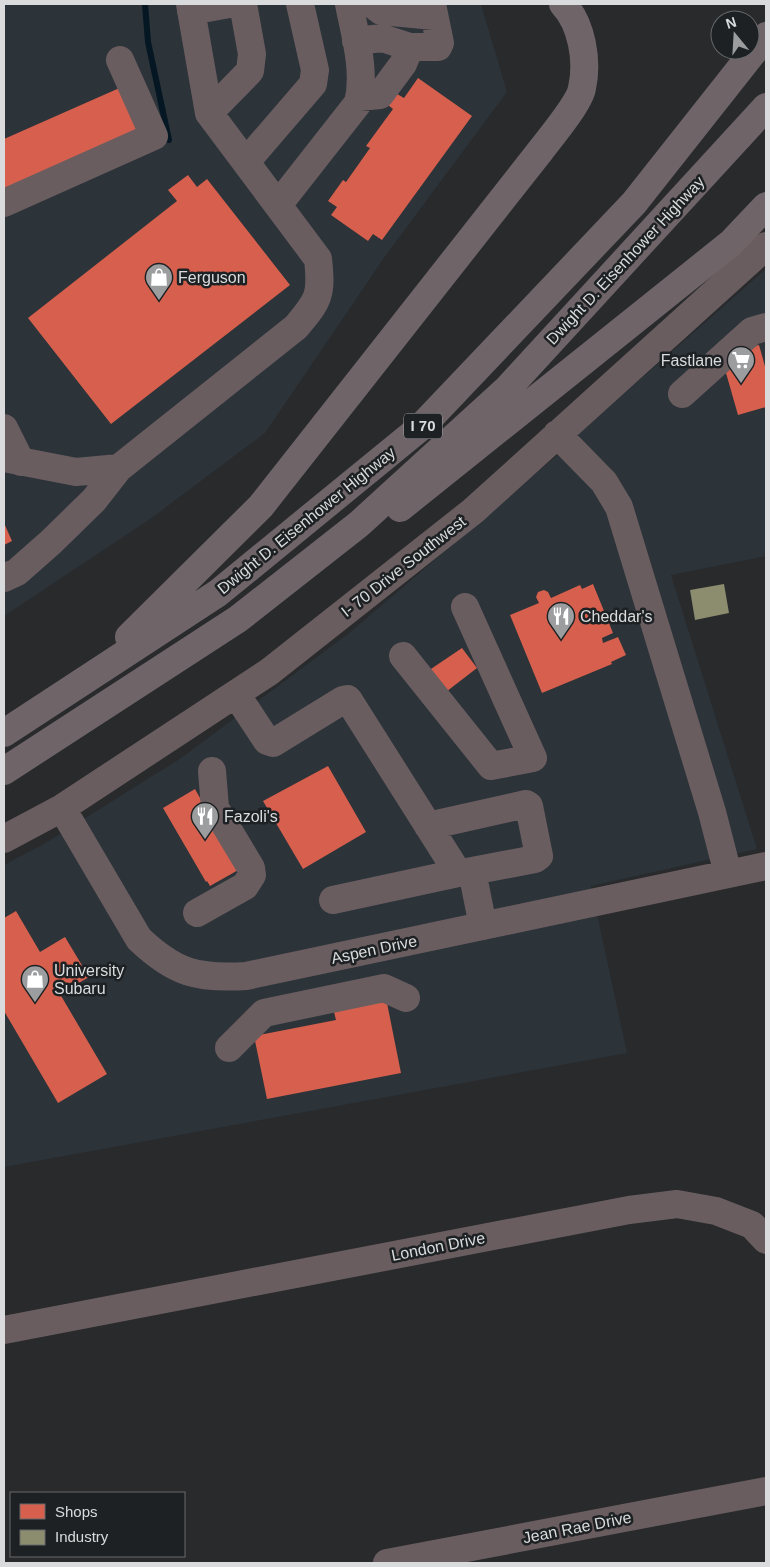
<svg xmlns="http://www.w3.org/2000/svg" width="770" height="1567" font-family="Arial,sans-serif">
  <rect width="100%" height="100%" fill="#282a2c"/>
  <path fill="#2c3339" d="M14,4H481L507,92L386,255L265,433L153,517L4,616V6Z
    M766,269V556L671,575L757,849L591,886L627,1053L4,1167V865L47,842L181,758L348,634L554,458L588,425Z"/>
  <path fill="#d6604d" d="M418,78L472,116L382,240L373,234L368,241L331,215L337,207L328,201L343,180L346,182L370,148L366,146L393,109L388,105L397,94L404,98Z
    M124,86L145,134L4,195V139Z
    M188,175L197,187L207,179L290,285L111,424L28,318L177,201L168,190Z
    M759,345L766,370V407L738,415L724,366L746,349Z
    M4,523L12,541L4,545Z
    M593,584L613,633L602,638L603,643L618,637L626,655L611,662L612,664L542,693L510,615L539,603L536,597L538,592L544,590L548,592L551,598L580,585L582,589Z
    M462,648L477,668L442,695L425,673Z
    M328,766L366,832L303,869L263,801Z
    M195,789L240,869L210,886L207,881L206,882L163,808Z
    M16,911L40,952L65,937L89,977L60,994L107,1074L58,1103L4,1011V918Z
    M385,993L401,1073L267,1099L254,1036L336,1020L332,1004Z"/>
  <path fill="#8c8c6e" d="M724,584L729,613L695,620L690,590Z"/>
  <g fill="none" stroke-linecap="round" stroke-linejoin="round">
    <path stroke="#041723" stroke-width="6" d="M145,4L148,42L169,140"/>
    <path stroke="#6a5d60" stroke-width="28" d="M372,4L381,11L434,16
      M191,11L229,4
      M356,41L382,38L410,47H438L440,43L432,4
      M359,97L380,95L403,64L410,47
      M209,113L250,71L252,54L243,4
      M246,162L313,84L315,70L300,4
      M4,203L154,136L120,60
      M278,205L358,103C366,72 355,35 349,4
      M682,394L752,331L766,327
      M4,428L21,462
      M557,434L604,482L619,507L712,812L728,874
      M4,458L76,472L119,468
      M4,578L17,572L51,542L94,500L119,468L296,327C319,300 322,295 318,259L209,113L190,4
      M403,656L491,766L533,758L465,607
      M236,694L267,741L273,743L343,700L348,699L458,873L472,871L483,926
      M62,808L139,939C175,973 197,979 246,976L766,866
      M428,826L526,804L529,806L539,856L535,859L472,871
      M4,839L62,808L269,672L473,511L766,246
      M333,900L458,873
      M197,913L245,886L252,875L251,868L215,808L212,771
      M229,1048L264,1013L384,988L406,998
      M4,1330L629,1210L677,1204L716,1211L752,1225L766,1240
      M387,1563L766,1491"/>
    <path stroke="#6f6468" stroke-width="28" d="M400,508L731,243L766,206
      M129,637L261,506L541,150C551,137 580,102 582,88C588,61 582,24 563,4
      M4,733L218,593L421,427L634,203L766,36
      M4,771L238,619L359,524L508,388L766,107"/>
  </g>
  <defs>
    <g id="shop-pin" transform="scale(1.4375)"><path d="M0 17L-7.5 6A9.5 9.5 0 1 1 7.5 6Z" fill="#9b9d9e" stroke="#1d2123"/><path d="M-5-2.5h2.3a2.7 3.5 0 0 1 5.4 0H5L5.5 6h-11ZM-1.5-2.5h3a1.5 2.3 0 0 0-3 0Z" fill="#fff"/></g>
    <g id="supermarket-pin" transform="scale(1.4375)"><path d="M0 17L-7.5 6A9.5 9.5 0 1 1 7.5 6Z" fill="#9b9d9e" stroke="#1d2123"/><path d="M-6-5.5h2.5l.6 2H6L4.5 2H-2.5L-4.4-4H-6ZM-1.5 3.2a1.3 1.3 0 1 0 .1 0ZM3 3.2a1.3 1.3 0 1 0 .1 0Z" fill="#fff"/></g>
    <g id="restaurant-pin" transform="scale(1.4375)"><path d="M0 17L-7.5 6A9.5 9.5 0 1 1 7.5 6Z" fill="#9b9d9e" stroke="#1d2123"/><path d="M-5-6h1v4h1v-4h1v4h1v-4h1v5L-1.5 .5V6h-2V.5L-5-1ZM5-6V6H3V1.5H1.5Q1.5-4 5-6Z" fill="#fff"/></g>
  </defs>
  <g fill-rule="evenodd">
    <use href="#shop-pin" x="159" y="277"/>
    <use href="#supermarket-pin" x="741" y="360"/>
    <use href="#restaurant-pin" x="561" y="616"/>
    <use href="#restaurant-pin" x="205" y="816"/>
    <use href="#shop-pin" x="35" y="979"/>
  </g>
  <g text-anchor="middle" stroke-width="5" stroke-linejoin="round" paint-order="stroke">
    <rect fill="#1d2123" stroke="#a1a3a4" stroke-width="1" x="404" y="413.5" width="38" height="25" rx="4"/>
    <g font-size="15" font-weight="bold" fill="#d9dbdc">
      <text x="423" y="431">I 70</text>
    </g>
    <g font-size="16" fill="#d9dbdc" stroke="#1d2123">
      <text transform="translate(625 260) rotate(-47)" y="6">Dwight D. Eisenhower Highway</text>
      <text transform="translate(306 520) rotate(-39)" y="6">Dwight D. Eisenhower Highway</text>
      <text transform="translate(403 566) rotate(-38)" y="6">I- 70 Drive Southwest</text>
      <text transform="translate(374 949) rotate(-12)" y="6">Aspen Drive</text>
      <text transform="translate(438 1246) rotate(-11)" y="6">London Drive</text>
      <text transform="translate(577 1527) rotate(-11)" y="6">Jean Rae Drive</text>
    </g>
    <g font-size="16" fill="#d9dbdc" stroke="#1d2123" text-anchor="start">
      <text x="178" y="283">Ferguson</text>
      <text x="722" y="366" text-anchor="end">Fastlane</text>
      <text x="580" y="622">Cheddar's</text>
      <text x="224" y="822">Fazoli's</text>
      <text x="54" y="976">University<tspan x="54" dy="18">Subaru</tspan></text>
    </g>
  </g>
  <rect width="770" height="1567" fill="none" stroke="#d9dbdc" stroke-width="10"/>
  <rect x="10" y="1492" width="175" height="65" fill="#1d2123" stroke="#686b6d"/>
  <rect x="20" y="1504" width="25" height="15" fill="#d6604d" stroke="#686b6d"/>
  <text x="55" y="1517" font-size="15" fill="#d9dbdc">Shops</text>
  <rect x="20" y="1530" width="25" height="15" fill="#8c8c6e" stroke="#686b6d"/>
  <text x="55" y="1542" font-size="15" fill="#d9dbdc">Industry</text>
  <g transform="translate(735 35) rotate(342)"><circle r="24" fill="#1d2123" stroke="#686b6d"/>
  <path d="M0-4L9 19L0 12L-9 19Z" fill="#9b9d9e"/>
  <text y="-8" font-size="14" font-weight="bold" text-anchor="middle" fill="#d9dbdc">N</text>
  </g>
</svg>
